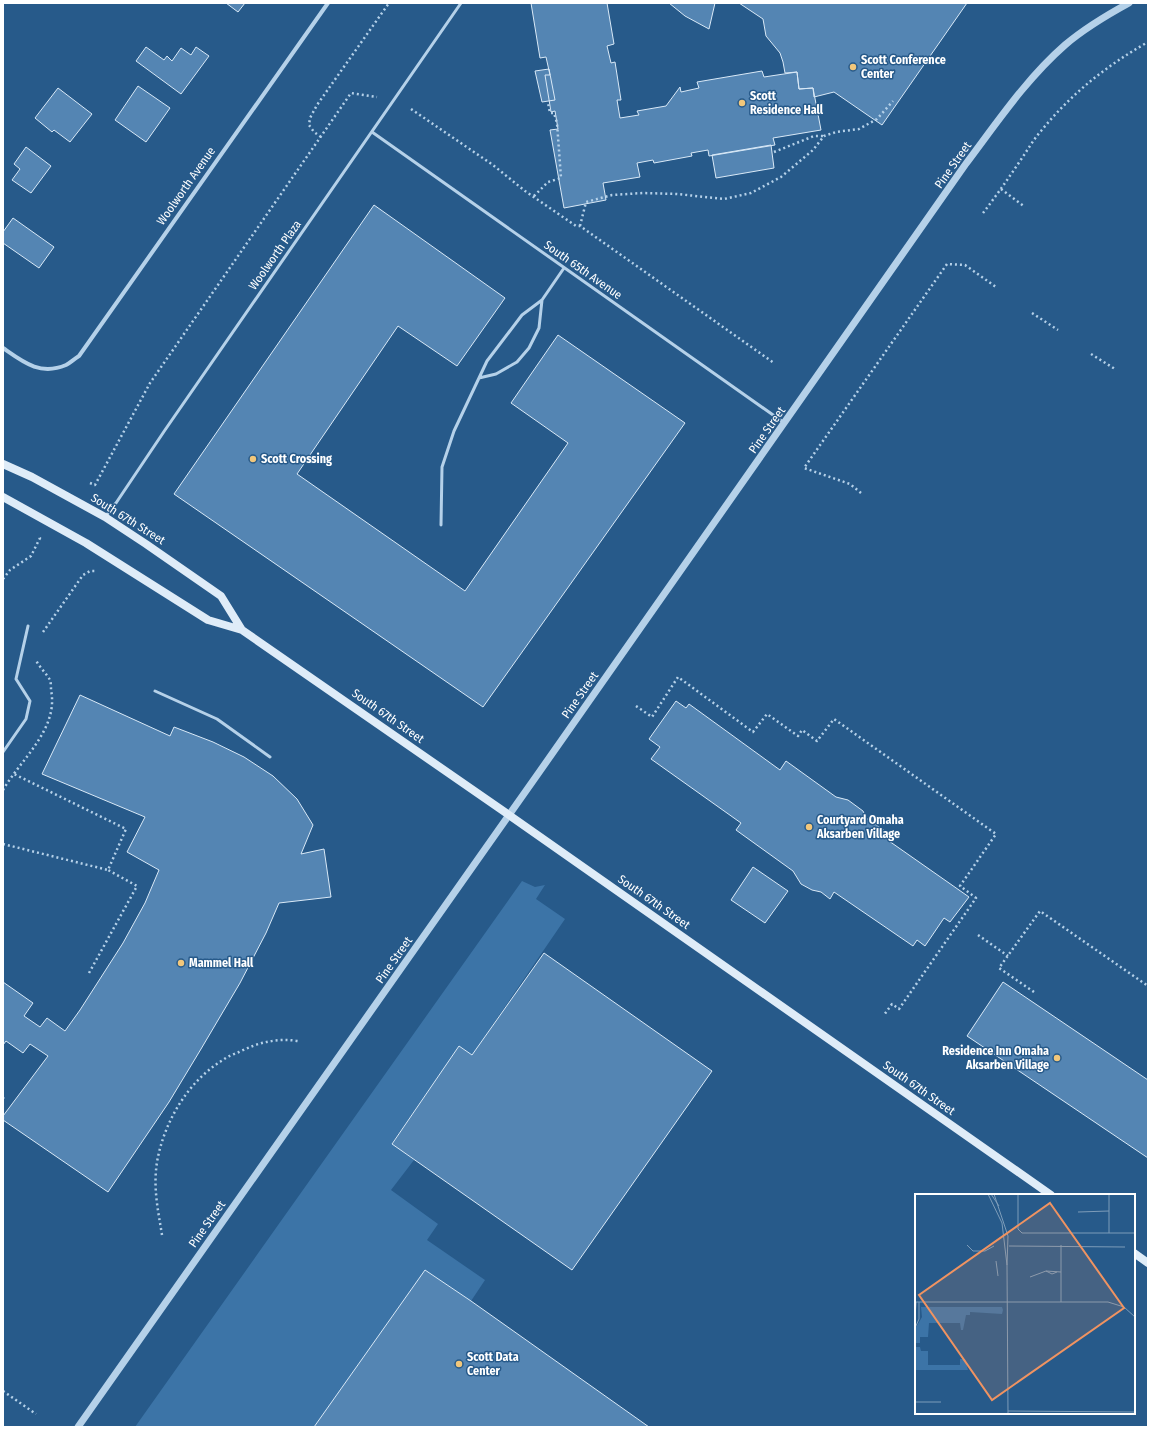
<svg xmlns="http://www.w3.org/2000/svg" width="1151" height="1430" font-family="'Fira Sans Condensed',sans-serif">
  <rect width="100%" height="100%" fill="#275a8a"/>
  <path fill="#3c74a7" d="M522,881L535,887L545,885L536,899L565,919L472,1055L459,1046L392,1143L414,1160L391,1190L438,1224L427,1240L485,1280L471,1301L425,1270L314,1427H135Z"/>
  <path fill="#5485b3" stroke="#d9e9f7" d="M226,3H245L238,12Z
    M531,3H607L614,44L607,46L611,63L615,62L621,100H617L620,118L639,115L637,111L666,106L680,87L681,92L699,88L697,82L762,71L764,77L797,72L799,89L813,88L821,130L773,138L775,145L709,156L708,150L691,153L692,156L654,163L653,160L637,163L640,177L603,183L606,200L564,208L550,130L558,129L555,111L551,112L545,75H550L546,57L540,58Z
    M669,3H715L709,29L685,16Z
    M739,3H967L882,125L834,92L814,97L813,88L799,89L797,72L785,73L783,62L780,53L766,36L763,19Z
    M146,47L164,60L167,56L172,61L181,48L191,55L196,47L209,56L181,94L136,61Z
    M549,69L555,100L542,102L535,71Z
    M138,86L170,108L146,142L115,120Z
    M58,88L92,114L70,142L54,130L52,132L35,118Z
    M771,145L774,168L716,178L712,155Z
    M26,147L51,166L31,193L12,180L20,169L14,164Z
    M374,205L505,298L457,366L398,326L297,474L465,591L568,443L511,403L558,335L685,423L483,707L174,494Z
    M13,218L54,247L39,268L3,243V232Z
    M80,695L170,736L174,727L213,742L244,757L273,776L297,799L313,825L301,854L324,849L331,897L279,903L266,933L240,983L201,1049L169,1102L108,1192L3,1120V1116L48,1056L30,1044L23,1053L6,1041L3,1045V982L33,1003L24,1016L40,1027L47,1018L65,1031L80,1010L123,943L145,903L159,870L127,852L145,817L42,774Z
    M676,701L686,708L689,704L780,770L786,761L836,797L848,800L863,811L866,818L892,836L889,841L969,897L950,922L944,918L925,946L917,940L913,946L834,892L830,899L821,892L812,890L801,884L793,871L736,830L741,823L651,759L660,747L649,739Z
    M753,867L788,891L765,923L731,900Z
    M544,953L712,1071L572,1270L392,1144L459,1046L472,1055Z
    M1003,982L1148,1080V1158L967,1036Z
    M425,1270L471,1301L649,1427H314Z"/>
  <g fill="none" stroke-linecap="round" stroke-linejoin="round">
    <path stroke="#b5d1e9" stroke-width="2.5" stroke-dasharray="2 3" stroke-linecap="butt" d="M411,109L493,165L525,191L576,226H580L774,363
      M321,137L314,132L309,125L310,118L317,105L389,3
      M774,152L814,136H824
      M1001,189L1025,207
      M534,196L548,182L561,178L557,123L554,113H550L548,103
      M983,213C996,196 1008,179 1020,161C1027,151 1033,140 1041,131C1072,93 1106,66 1148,42
      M580,226L586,202L612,195L643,193L677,194L724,199L751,193L781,177L813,150L824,136L836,132L859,129L877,119L893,101
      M1032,313L1058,330
      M1091,354L1115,369
      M90,483L95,485L150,383L351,93L377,97
      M861,493L850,484L804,468L947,264L965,265L996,287
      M3,579L10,570L31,556L40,538L39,537
      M43,632L83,575L90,571H96
      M636,706L652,717L678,677L753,732L767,714L798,736L802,730L817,741L834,719L996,834L960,886L976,898L899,1009L892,1004L884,1015
      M3,790C21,759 59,729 51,690C51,687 51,683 50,680C47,674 39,667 36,660
      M3,844L108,870L126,829L14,774
      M978,935L1008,956
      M89,973L137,886L108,870
      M1034,992L999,968L1040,911L1148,986
      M3,1098L4,1097
      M162,1235C158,1210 153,1188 157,1162C164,1122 188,1081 223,1060C228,1056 234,1054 239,1052C259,1042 277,1038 298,1041
      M3,1391L36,1414"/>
    <path stroke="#b5d1e9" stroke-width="3" d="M372,132L783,422
      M542,300L539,328L529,348L517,362L496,374L479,378L487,361L522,315L542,300L564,268
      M106,516L116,503L165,430L461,3
      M441,525L442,467L454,431L479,378
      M155,691L217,719L270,757
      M3,752L26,719L30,701L16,679L28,626"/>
    <path stroke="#b5d1e9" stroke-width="4" d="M3,348C23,362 40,376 66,365C70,363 74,359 79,356L328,3"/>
    <path stroke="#b5d1e9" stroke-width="7" d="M78,1427L540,771L965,165C996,124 1026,79 1065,45C1085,28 1107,15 1129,3"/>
    <path stroke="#dfecf8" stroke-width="8" d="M3,464L32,477L105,517L146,544L221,596L242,630
      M3,497L86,543L208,620L242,630L509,815L1051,1195
      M1134,1253L1148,1263"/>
  </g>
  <g fill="#f2c77b" stroke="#275a8a" stroke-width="1.5">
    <circle cx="853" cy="67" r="4"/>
    <circle cx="742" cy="103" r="4"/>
    <circle cx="253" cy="459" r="4"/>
    <circle cx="809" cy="827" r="4"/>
    <circle cx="181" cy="963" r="4"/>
    <circle cx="1057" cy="1058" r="4"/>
    <circle cx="459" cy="1364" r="4"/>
  </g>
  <g text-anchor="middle" stroke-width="3" stroke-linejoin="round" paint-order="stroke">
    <g font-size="12" font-weight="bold" fill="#fff" stroke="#275a8a" text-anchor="start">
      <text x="861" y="64">Scott Conference<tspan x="861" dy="14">Center</tspan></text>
      <text x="750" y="100">Scott<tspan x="750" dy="14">Residence Hall</tspan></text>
      <text x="261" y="463">Scott Crossing</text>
      <text x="817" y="824">Courtyard Omaha<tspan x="817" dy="14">Aksarben Village</tspan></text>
      <text x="189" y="967">Mammel Hall</text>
      <text x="1049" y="1055" text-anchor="end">Residence Inn Omaha<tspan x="1049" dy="14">Aksarben Village</tspan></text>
      <text x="467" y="1361">Scott Data<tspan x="467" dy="14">Center</tspan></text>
    </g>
    <g font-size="12" fill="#fff" stroke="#275a8a">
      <text transform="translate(953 165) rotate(-55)" y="4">Pine Street</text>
      <text transform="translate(186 186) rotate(-55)" y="4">Woolworth Avenue</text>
      <text transform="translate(275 255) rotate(-55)" y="4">Woolworth Plaza</text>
      <text transform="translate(583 270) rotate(35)" y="4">South 65th Avenue</text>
      <text transform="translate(767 430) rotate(-55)" y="4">Pine Street</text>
      <text transform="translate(128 519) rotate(32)" y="4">South 67th Street</text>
      <text transform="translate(580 695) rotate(-55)" y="4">Pine Street</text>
      <text transform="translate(388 716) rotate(35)" y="4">South 67th Street</text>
      <text transform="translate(654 902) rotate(35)" y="4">South 67th Street</text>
      <text transform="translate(394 960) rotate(-55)" y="4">Pine Street</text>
      <text transform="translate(919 1088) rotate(35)" y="4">South 67th Street</text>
      <text transform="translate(207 1224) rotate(-55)" y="4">Pine Street</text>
    </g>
  </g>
  <g transform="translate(915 1194)">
    <rect width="220" height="220" fill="#275a8a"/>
    <path d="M6,113H87L88,116L87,120L55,118V121H51L48,136H46L45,129H14L13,143H5V149H0V135L7,123ZM0,153H5L6,157H13V171H45V165H50L53,176H0Z" fill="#3c74a7"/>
    <path fill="none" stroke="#7d9cb9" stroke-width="1" d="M73,0L87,29L92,71L93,220M76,0L84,12M79,0L93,42L92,71M103,0V35L107,39H220M194,0V39M163,18L194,17M52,51L58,57H70L79,52M94,52L210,53M81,67L83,82M142,78L137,80L131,77L146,78M115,83L131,77M0,108H193L209,113L220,123M146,108V51M0,125L1,108M0,134L4,125V108M0,208H26M93,217L220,218"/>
    <path fill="#f09361" fill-opacity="0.15" stroke="#f09361" stroke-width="2" d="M135,9L209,114L77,206L4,101Z"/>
    <rect width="220" height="220" fill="none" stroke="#fff" stroke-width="2"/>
  </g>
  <rect width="1151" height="1430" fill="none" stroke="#ffffff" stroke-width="8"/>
</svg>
